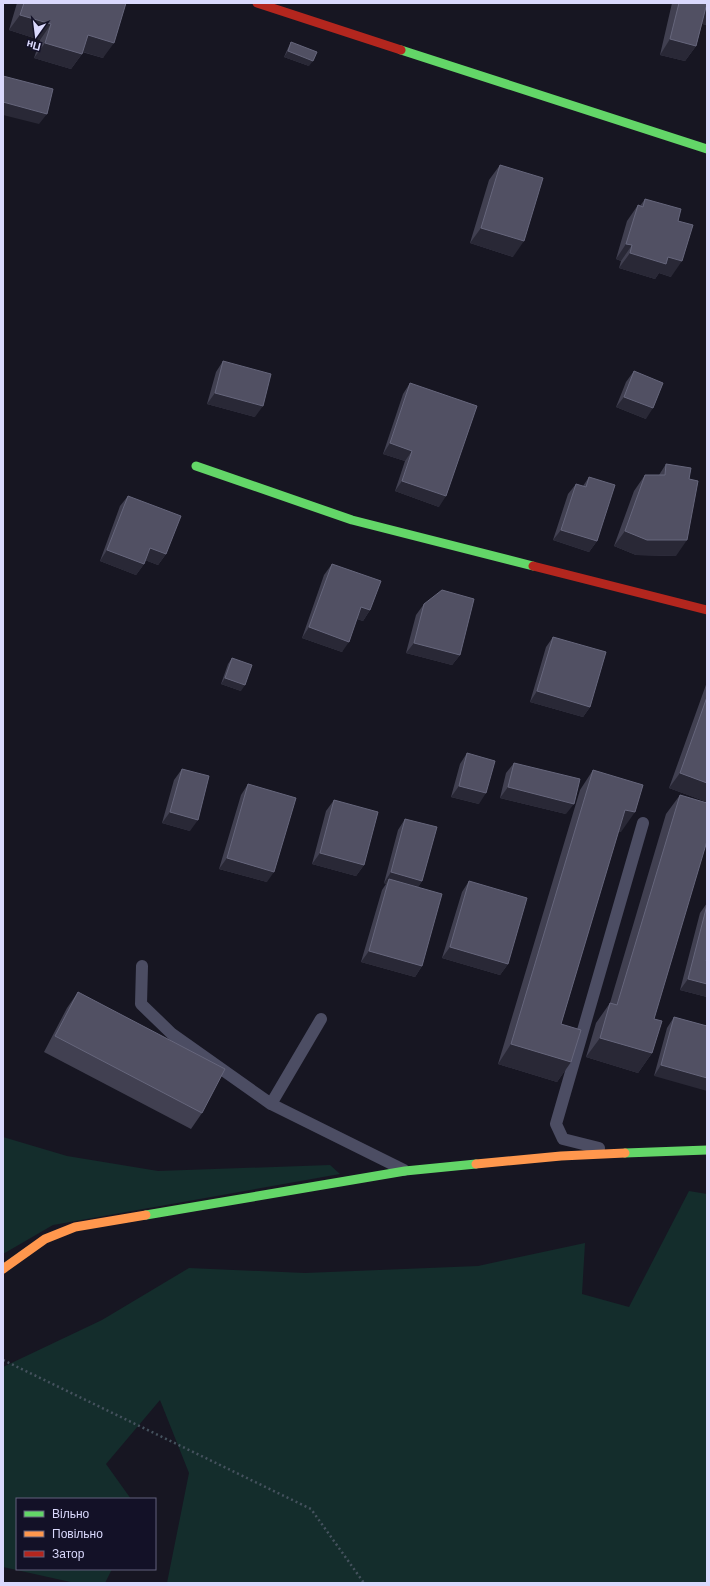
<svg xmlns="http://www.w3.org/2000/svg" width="710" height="1586" font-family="'Work Sans',sans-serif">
  <rect width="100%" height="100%" fill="#171622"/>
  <path fill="#142d2c" d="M3,1137L67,1156L158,1171L330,1165L340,1174L53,1225L3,1254Z
    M689,1191L707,1194V1583H167L189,1473L160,1400L106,1464L131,1499H17V1569H112L105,1583H75L3,1567V1367L102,1320L189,1268L305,1273L478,1266L585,1243L582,1294L629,1307Z"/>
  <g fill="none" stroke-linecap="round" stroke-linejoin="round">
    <path stroke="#45525e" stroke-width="2.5" stroke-dasharray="2 3" stroke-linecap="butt" d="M3,1360L311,1509L364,1583"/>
    <path stroke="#4c4d63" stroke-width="12" d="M142,966L141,1004L172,1034L271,1104L404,1170
      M271,1104L321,1019
      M599,1148L563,1139L556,1124L643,823"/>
    <path stroke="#63d668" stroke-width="9" d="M401,50L707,149
      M196,466L352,520L533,566
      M625,1153L707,1150
      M146,1215L405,1171L476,1164"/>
    <path stroke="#ff974d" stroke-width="9" d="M476,1164L561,1156L625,1153
      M3,1269L45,1239L75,1227L146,1215"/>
    <path stroke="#b3261e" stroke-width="9" d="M257,3L401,50
      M533,566L707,610"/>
  </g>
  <path fill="#414051" d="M17,3H126L103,58L82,52V54L71,69L34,58L40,40L9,30Z
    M672,3H707V25L702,24L696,46L685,61L660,55Z
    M291,42L309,66L284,57L288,48Z
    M500,165L513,257L470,243L489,180Z
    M645,199L678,221L671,277L659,273L655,279L619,268L621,261L616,259L627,221L638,205L640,206Z
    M223,361L255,417L207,404L216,372Z
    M634,371L646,419L616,407L626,382Z
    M410,383L439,507L395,491L405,461L383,454L403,394Z
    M666,464L676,556L636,555L614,546L634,491L645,475H659Z
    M589,477L597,541L589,552L553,540L568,494L576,484L583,486Z
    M128,496L166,554L158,565L145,560L144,564L136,575L100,561L120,506Z
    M332,564L370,610L363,621L357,619L342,652L302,638L324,575Z
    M424,604L460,655L452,665L406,653L416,615Z
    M553,637L590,707L583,717L530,702L546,647Z
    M232,658L241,691L221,684L228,664Z
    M707,682V802L669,788Z
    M467,753L479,804L451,797L460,764Z
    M514,763L566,814L500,798L506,773Z
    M182,769L190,831L162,823L174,780Z
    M593,770L621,832L618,831L561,1024L571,1062L557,1082L498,1064L580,790Z
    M248,784L267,882L219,869L241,795Z
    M680,795L654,1019L652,1053L638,1073L586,1057L596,1023L610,1003L666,814Z
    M334,800L364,865L356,876L312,864L326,811Z
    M405,819L422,881L418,887L422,966L415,977L361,962L382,890L386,884L384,883L398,830Z
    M469,881L508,964L500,975L442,958L462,892Z
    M707,903V958L706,961H707V997L680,990L700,913Z
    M78,992L202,1113L191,1129L44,1052L67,1008Z
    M674,1017L707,1026L654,1076L667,1028Z"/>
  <path fill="#292836" d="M706,7H707V25L695,22Z
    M20,15L51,24L40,40L9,30Z
    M88,35L114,43L103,58L77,50Z
    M670,39L696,46L685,61L660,55Z
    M45,43L82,54L71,69L34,58Z
    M288,51L313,61L309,66L284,57Z
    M3,102L47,114L39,124L3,115Z
    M481,228L524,241L513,257L470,243Z
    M626,244L632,245L621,261L616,259Z
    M630,253L668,257L682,261L671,277L659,273L655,279L619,268Z
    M215,393L263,406L255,417L207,404Z
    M624,397L653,408L646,419L616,407Z
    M390,443L412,451L405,461L383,454Z
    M402,481L446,496L439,507L395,491Z
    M561,530L597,541L589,552L553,540Z
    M625,531L687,540L676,556L636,555L614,546Z
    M150,548L166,554L158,565L142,559Z
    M107,550L144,564L136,575L100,561Z
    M361,607L370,610L363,621L354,618Z
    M309,627L349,642L342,652L302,638Z
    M414,643L460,655L452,665L406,653Z
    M225,678L245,685L241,691L221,684Z
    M537,691L590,707L583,717L530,702Z
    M680,773L707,783V802L669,788Z
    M459,786L486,793L479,804L451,797Z
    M508,787L574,804L566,814L500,798Z
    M625,810L635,812L621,832L611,829Z
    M170,812L198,820L190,831L162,823Z
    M320,853L364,865L356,876L312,864Z
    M227,858L274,872L267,882L219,869Z
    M391,872L422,881L415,892L389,879L386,884L384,883Z
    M450,947L508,964L500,975L442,958Z
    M369,951L422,966L415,977L361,962Z
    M688,979L707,984V997L680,990Z
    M600,1038L652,1053L638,1073L586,1057Z
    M511,1044L571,1062L557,1082L498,1064Z
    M661,1065L707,1078V1091L654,1076Z"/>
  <path fill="#515063" stroke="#66667c" d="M24,3H126L114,43L88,35L82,54L45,43L51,24L20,15Z
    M679,3H707V7H706L696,46L670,39Z
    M291,42L317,52L313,61L288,51Z
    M3,76L53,89L47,114L3,102Z
    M500,165L543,178L524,241L481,228Z
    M645,199L681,209L678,221L693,225L682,261L668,257L666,264L630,253L632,245L626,244L638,205L643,207Z
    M223,361L271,374L263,406L215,393Z
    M634,371L663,383L653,408L624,397Z
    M410,383L477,406L446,496L402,481L412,451L390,443Z
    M666,464L691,468L689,479L698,481L687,540H647L625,531L645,475H665Z
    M589,477L615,485L597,541L561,530L576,484L586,487Z
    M128,496L181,516L166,554L150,548L144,564L107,550Z
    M332,564L381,581L370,610L361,607L349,642L309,627Z
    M442,590L474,599L460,655L414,643L424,604Z
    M553,637L606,652L590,707L537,691Z
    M232,658L252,665L245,685L225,678Z
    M707,697V783L680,773Z
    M467,753L495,761L486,793L459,786Z
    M514,763L580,779L574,804L508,787Z
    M182,769L209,776L198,820L170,812Z
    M593,770L643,785L635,812L625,810L561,1024L581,1030L571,1062L511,1044Z
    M248,784L296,798L274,872L227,858Z
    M680,795L707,803V841L654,1019L662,1021L652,1053L600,1038L610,1003L617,1005Z
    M334,800L378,812L364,865L320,853Z
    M405,819L437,827L422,881L391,872Z
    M389,879L442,894L422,966L369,951Z
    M469,881L527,898L508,964L450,947Z
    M707,905V958L706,961H707V984L688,979Z
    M78,992L225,1069L202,1113L55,1036Z
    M674,1017L707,1026V1078L661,1065Z"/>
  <rect width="710" height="1586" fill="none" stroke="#dad9fd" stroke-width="8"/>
  <rect x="16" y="1498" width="140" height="72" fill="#131127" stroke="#63617d"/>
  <rect x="24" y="1511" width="20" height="6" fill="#63d668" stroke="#63617d"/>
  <text x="52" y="1518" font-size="12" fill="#dad9fd">Вільно</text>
  <rect x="24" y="1531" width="20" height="6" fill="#ff974d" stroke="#63617d"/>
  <text x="52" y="1538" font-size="12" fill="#dad9fd">Повільно</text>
  <rect x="24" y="1551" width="20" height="6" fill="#b3261e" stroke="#63617d"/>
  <text x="52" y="1558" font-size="12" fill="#dad9fd">Затор</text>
  <g transform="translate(36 36) rotate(194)" stroke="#131127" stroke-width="3" paint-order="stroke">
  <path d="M0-3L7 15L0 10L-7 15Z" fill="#dad9fd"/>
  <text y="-6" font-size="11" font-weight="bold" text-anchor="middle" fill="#dad9fd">Пн</text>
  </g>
</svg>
